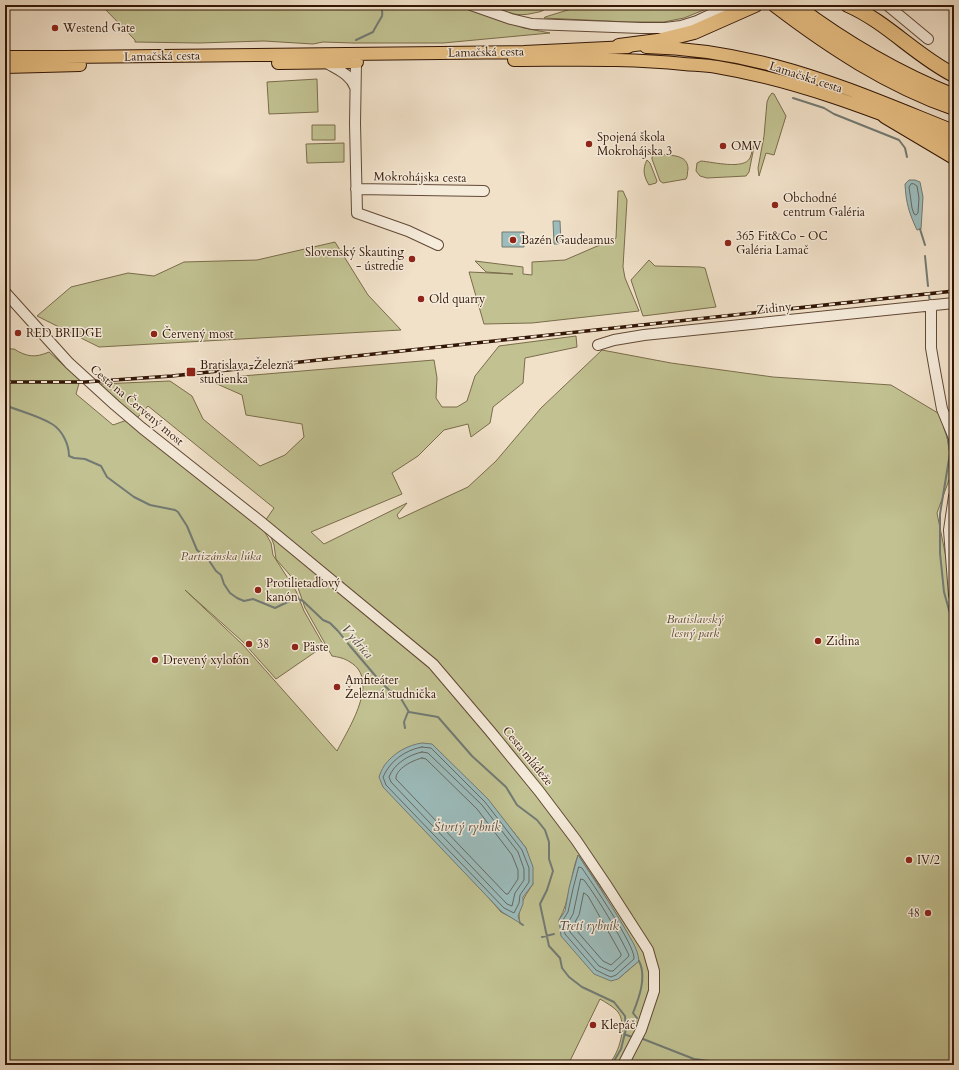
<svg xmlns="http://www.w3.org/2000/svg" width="959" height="1070" font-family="Cardo,serif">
  <rect width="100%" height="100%" fill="#f1e1c9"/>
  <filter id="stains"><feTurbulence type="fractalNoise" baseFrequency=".005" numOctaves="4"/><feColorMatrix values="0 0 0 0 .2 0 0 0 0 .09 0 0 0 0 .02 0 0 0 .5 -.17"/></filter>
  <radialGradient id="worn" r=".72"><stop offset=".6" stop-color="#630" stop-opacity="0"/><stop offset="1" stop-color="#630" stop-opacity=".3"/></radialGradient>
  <path fill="#c1c191" stroke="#7a6c4b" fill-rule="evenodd" d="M109,5H461L524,28L550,33L443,43H353L323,42L313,44L264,41L199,43L135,42V40L105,9Z
    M488,5H507L515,9L544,7L545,9C542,12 538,12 534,13C515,18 504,11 488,5Z
    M584,5H625L636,8L639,5H716L684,18L664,22H628L544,18L545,17Z
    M317,79L318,112L269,114L267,82Z
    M772,93L774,94L786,116L774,155L766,153L759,176L758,168L764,136L767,102L769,97Z
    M312,125H335V140H312Z
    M754,142H755L749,172L746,176L707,178L700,176L696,171L697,163L701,161C713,162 744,170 750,158C752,153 753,147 754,142Z
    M344,143V162L307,163L306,144Z
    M660,154C671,156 688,154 688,169C687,173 688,176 686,179L663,183L660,181L652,159V156Z
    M647,160L650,163L657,181L656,183L649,185C644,177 642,169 647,160Z
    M618,191H623L627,200L623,267L625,278L639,311L532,323L484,324L469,272L513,274L486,272L475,261L523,267V274L532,275V262L565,260L616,238Z
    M335,242L368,295L401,330L99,347L37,316L71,287L128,273L154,276L184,262L257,260Z
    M649,260L655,266L700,267L705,268L716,307L643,316L631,280Z
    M576,336L577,347L525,358L523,383L493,407L490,423L471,437L468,424L444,430L418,456L392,473L402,494L311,532L324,544L407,503L397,515L399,519L468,487L496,461L541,408L602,350L671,363L773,377L891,385L943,416L953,469L937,513L954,597V1065H604C607,1064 610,1063 612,1060C620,1049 627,1024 618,1012C614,1007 605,1002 600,999L568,1065H5V344L11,349H14C27,357 35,358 49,352L80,380L76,394L113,425L127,420L262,527L271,543L273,555L296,591L304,611L324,646L276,679L243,642L185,590L243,645L337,751C348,729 381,680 350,662C344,658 338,657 332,656L305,608L296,582L276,559L274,545L265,521L274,508L148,406L137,418L100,384L170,381L192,396L203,419L260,466L285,455L304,437L302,424L246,415L242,395L206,379L434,360L437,378L436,398L442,407H457L467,401L475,376L499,346ZM432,744L512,830L526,848L533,884C526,894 516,909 520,922L501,912L488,897ZM578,855L600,887L639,961L618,979L561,928L559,920C570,901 570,876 578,855Z"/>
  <path fill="#9cbcbc" stroke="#727a73" d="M909,180H915L920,182L923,197L921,229L917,230C909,213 906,203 905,184Z
    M553,221H560L561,244H554Z
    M502,232H524V247H502Z
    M422,743L432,744L488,799L526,848L533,867V884L523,897V904L518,916L520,923L502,912L383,787L379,777C380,774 382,769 384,766C393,753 408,745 422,743Z
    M578,855C593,878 609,901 623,925C629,936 638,948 639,961L618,979L611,981L594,974L561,936L559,920L565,911L569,888Z"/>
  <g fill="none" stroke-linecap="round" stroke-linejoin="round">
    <path stroke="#676960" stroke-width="1" d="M914,184L917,186L919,198L918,213L916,215L914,214L912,208L909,187L911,184Z
      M422,747L431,748L485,802L522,850L529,868V882L520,895L519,903L514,913L504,908L386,785L383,777C390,761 405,750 422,747Z
      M422,752L428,753L482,805L518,852L524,869V880L515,893L512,906L507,904L391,782L389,777C394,764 408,755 422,752Z
      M422,758L426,759L477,809L512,855L518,870V879L508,894H506L396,779C395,769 413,760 422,758Z
      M579,867L582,868C591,882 636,946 634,959L616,975L611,977L606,975L596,970L565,934L563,920L568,912L573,889Z
      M581,879L584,880C601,903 616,929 629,955L628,957L613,971H610L599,966L570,932L569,921L573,914Z
      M584,893L588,896L621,954V956L611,965L603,961L576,930L575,922L579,915Z"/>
    <path stroke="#727a73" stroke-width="2" d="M356,40L373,32C375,28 381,18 382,16C383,12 381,9 382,5
      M793,98L824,108L834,114L899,140L905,148L907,157
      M920,229L925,245
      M925,256L928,286
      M929,296L930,302
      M5,405C19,411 39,416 52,424C62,430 69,444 69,456L74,458L85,459L101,466L107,477L134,497L150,505L175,510L178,512L187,526L197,550L208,559L216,571L221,575L224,584L230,593L237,598L244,601L253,599L275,608L296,598L303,601L323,620L330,623L338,631L350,646L379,680L389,690L400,697L409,712L438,717L472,756L506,787L517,805L537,820L545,830L549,842V859L553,871L547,890L540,904L549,946L560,958L562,968L569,977L582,987L614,1002L625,1016L626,1029L621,1049L614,1061L608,1065
      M944,427L948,439L950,453L940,514V553L944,592L954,628
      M405,728L404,722L408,712
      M520,923L523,925
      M542,937L554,934
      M637,1018L633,1013C639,998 647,977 639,961
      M624,1034L632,1037
      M643,1039L694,1059L717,1062L722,1065"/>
    <g stroke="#624936" stroke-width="12">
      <path id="minor" d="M471,5L511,19L532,24L641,28H665L681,26L697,21L731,5
        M887,5L928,39
        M356,62L355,123L357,213L408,231L438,245
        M327,63C338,70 350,74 355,87
        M356,189L484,191
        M5,292L69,363L115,405L142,428L261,522L433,664L490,731L539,791L576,840L605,883L648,950L654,971V991L641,1030L623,1065
        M931,305V348L935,371L942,409L954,438
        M598,345L614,340L644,335L954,303
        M954,496L949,530L954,595"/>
    </g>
    <g stroke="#321605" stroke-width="14">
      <path id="major" d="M646,47C690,48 734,55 776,66C837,82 896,108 954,131
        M5,57H64L524,52L628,47
        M514,60C571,60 627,58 684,64C695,65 706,65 717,67C800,81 877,112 954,142
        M278,63L357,62
        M5,67L80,65"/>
    </g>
    <g stroke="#321605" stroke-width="16">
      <path id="highway" d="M775,5C830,47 888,85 954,108
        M795,5C844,42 897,73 954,96
        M848,5C887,22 916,56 954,75
        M619,46L658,41L694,32L755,5
        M885,116L954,157"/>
    </g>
    <use href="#minor" stroke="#f6ecdc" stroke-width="10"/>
    <use href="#major" stroke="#e8c084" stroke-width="12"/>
    <use href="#highway" stroke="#e8c084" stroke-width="14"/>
    <g stroke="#321605" stroke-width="3.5">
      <path id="rail" d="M5,382H85L172,376L954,291"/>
    </g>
    <use href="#rail" stroke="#f6ecdc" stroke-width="2" stroke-dasharray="6" stroke-linecap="butt"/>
  </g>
  <g fill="#8f2418" stroke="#f6ecdc" stroke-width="1.5">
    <circle cx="55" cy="28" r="4"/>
    <circle cx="589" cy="144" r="4"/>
    <circle cx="723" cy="146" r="4"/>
    <circle cx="775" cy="205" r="4"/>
    <circle cx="513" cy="240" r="4"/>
    <circle cx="728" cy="243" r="4"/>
    <circle cx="412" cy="259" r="4"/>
    <circle cx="421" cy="299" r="4"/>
    <circle cx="18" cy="333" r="4"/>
    <circle cx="154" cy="334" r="4"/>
    <rect x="186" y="367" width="10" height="10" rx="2"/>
    <circle cx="258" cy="590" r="4"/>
    <circle cx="818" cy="641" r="4"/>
    <circle cx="249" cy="644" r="4"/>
    <circle cx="295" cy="647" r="4"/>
    <circle cx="155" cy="660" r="4"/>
    <circle cx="337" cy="687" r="4"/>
    <circle cx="909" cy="860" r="4"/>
    <circle cx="928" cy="913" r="4"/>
    <circle cx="593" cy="1025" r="4"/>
  </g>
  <g text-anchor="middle" stroke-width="3" stroke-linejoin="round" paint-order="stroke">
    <g font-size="12" fill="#321605" stroke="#f6ecdc" text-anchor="start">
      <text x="63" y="32">Westend Gate</text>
      <text x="597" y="141">Spojená škola<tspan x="597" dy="14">Mokrohájska 3</tspan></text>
      <text x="731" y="150">OMV</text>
      <text x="783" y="202">Obchodné<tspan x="783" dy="14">centrum Galéria</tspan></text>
      <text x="736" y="240">365 Fit&amp;Co - OC<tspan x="736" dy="14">Galéria Lamač</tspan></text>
      <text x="521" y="244">Bazén Gaudeamus</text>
      <text x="404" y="256" text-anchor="end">Slovenský Skauting<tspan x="404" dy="14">- ústredie</tspan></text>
      <text x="429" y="303">Old quarry</text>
      <text x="26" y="337">RED BRIDGE</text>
      <text x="162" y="338">Červený most</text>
      <text x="200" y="369">Bratislava-Železná<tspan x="200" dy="14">studienka</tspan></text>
      <text x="266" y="587">Protilietadlový<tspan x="266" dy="14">kanón</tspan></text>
      <text x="826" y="645">Zidina</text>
      <text x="257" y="648">38</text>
      <text x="303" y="651">Päste</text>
      <text x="163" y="664">Drevený xylofón</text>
      <text x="345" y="684">Amfiteáter<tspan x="345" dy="14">Železná studnička</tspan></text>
      <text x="917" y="864">IV/2</text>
      <text x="920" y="917" text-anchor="end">48</text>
      <text x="601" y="1029">Klepáč</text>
    </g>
    <g font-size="12" fill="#321605" stroke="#f6ecdc">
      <text transform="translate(486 52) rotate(-1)" y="4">Lamačská cesta</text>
      <text transform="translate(162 56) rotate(-1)" y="4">Lamačská cesta</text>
      <text transform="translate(806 77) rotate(18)" y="4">Lamačská cesta</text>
      <text transform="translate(420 177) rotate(1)" y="4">Mokrohájska cesta</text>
      <text transform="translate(774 308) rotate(-6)" y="4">Zidiny</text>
      <text transform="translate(137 405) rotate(40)" y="4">Cesta na Červený most</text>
      <text transform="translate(528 756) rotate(51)" y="4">Cesta mládeže</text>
    </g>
    <g font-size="12" font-style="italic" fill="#5d492f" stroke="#f6ecdc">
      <text x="221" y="560">Partizánska lúka</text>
      <text x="695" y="623">Bratislavský<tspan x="695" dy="14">lesný park</tspan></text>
    </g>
    <g font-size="13" font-style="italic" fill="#575045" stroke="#f6ecdc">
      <text transform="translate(358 641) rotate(49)" y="5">Vydrica</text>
      <text x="467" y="831">Štvrtý rybník</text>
      <text x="589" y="930">Tretí rybník</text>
    </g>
  </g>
  <rect width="959" height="1070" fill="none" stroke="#f1e1c9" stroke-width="20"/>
  <rect x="6" y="6" width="947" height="1058" fill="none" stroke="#321605" stroke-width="2"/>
  <rect x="10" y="10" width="939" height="1050" fill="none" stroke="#321605"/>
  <rect width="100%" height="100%" filter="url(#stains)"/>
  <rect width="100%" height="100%" fill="url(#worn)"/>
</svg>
